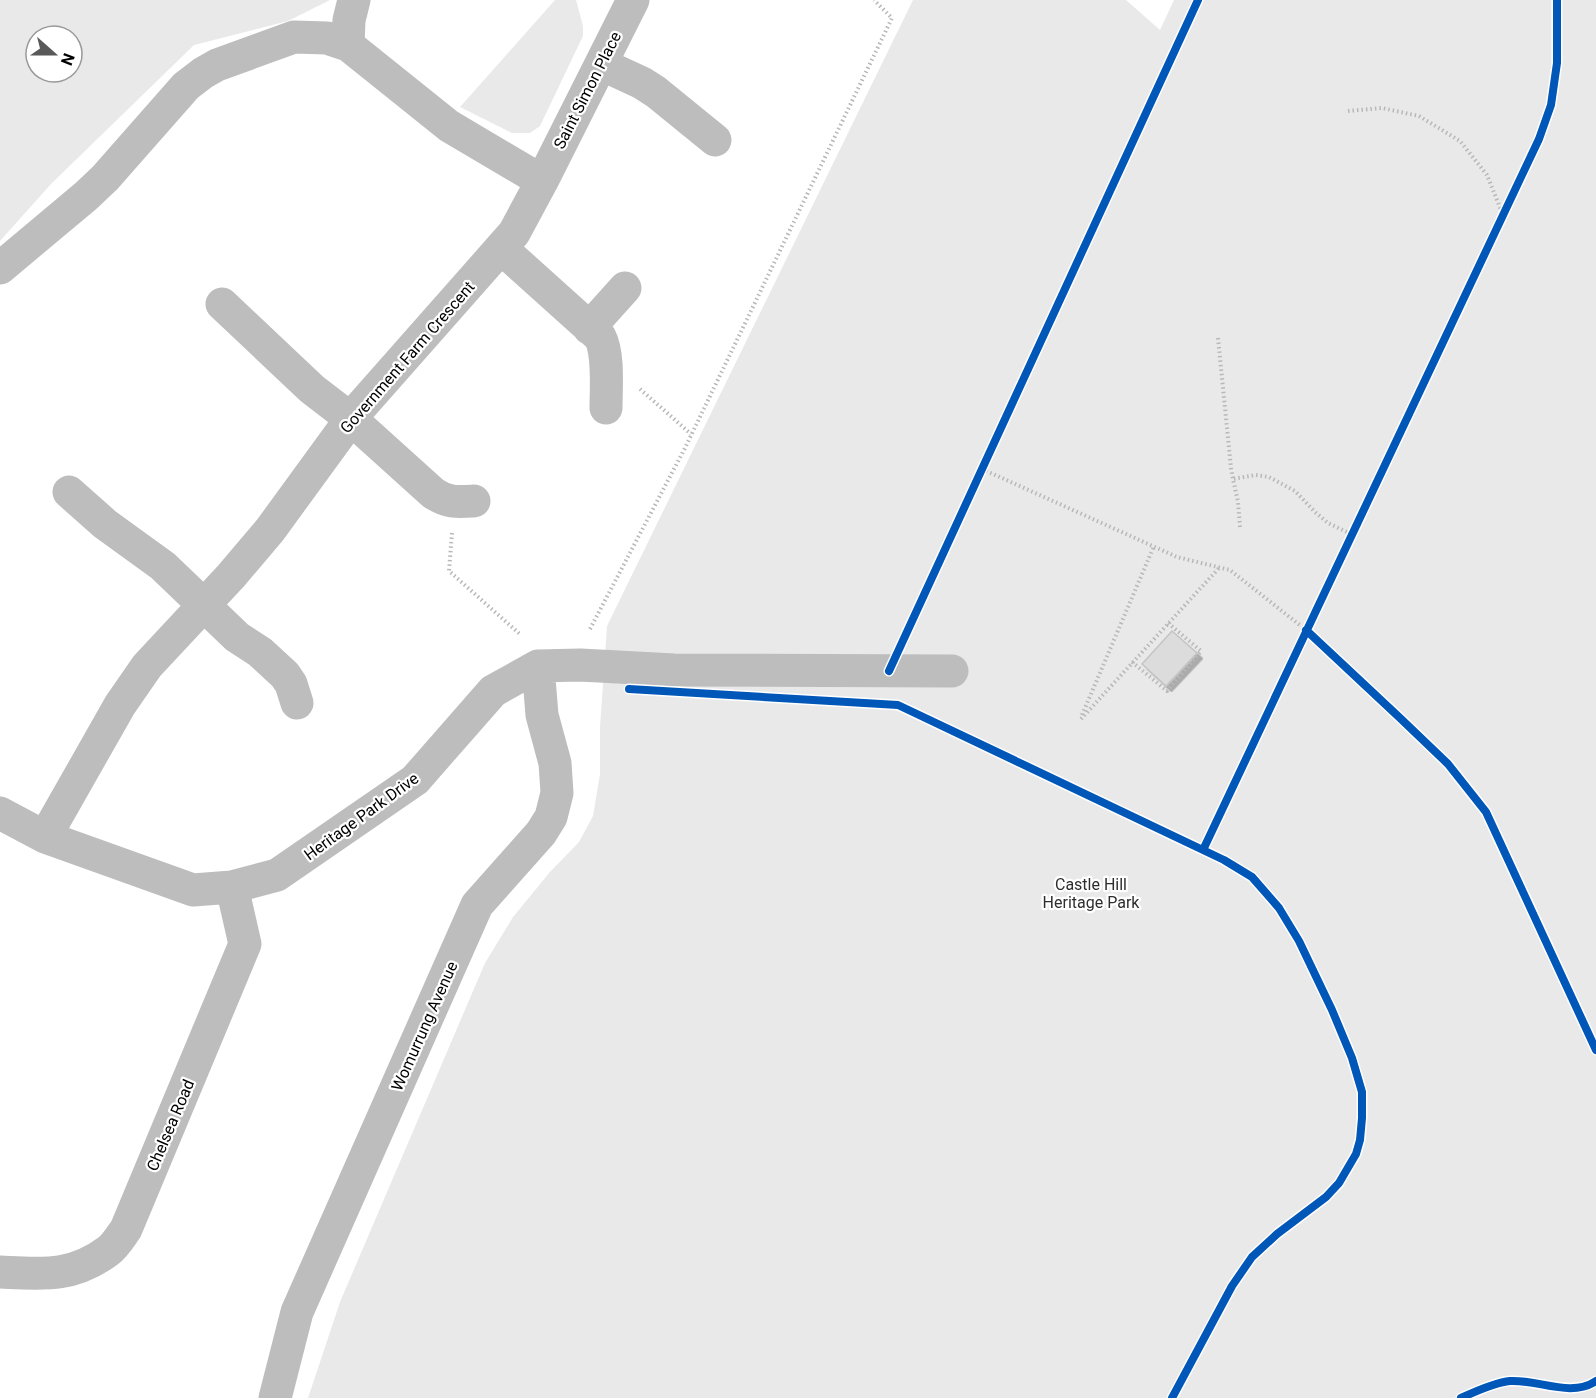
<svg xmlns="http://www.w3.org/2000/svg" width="1596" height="1398" font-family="Roboto,sans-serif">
  <defs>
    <filter id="shadow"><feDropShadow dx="5.5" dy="5.5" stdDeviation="0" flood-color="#0004"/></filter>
  </defs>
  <rect width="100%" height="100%" fill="#fff"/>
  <path fill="#e9e9e9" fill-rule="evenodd" d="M0,0H330L288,21L194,45L51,184L0,241ZM36,36H72V72H36Z
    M555,0H576L583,26V36L540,126L530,133H512L460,107Z
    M913,0H1126L1160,30L1174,0H1596V1398H308L340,1302L485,963L513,917L550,872L579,842L593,816L600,774V727L607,626Z"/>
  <path fill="#dcdcdc" stroke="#c4c4c4" stroke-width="1.5" filter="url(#shadow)" d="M1172,631L1197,653L1166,686L1142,664Z"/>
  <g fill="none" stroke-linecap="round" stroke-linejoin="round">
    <path stroke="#b8b8b8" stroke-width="4" stroke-dasharray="1.5 3" stroke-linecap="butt" d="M1348,111L1382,108L1419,116L1460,141L1487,175L1503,215
      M1218,338L1231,468L1233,479
      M640,389L691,434
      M982,469L1177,557L1230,570L1306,630L1400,718L1448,764L1486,812L1596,1050
      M1240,527L1238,502L1233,479L1256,475L1269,477L1295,491L1315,512L1328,523L1351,534
      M452,533L449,571L521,635
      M590,629L685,448L892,18L874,0
      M1132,662L1167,691L1201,651L1168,623
      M898,705L1203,850L1539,139L1551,105L1557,63V0
      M1082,715L1154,546
      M1081,719L1219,568
      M1172,1398L1232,1286L1252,1257L1277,1234L1326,1197L1339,1183L1356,1154L1360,1140L1362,1118V1092L1352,1058L1332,1010L1299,941L1279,908L1252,877L1224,860L1203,850
      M1461,1398C1474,1392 1496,1382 1510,1381C1537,1379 1571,1398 1596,1381"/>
    <path stroke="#bdbdbd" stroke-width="33" d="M348,45L449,126L542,181
      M601,64L642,83L656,92L715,140
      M501,248L600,337C609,354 606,388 606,408
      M0,268L86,196L105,178L186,86L203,73L217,65L294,37L327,38L348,45L349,20L354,0
      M222,304L312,389L351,419L433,493C448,503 457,502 474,501
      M589,328L625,288
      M69,492L105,524L163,566L237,637L260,652L285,675L291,684L297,703
      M0,813L45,837L193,890L232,887L277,875L415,780L493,691L538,666L580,665L674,670L952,671
      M45,837L120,705L147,666L231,576L270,530L356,412L514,233L542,181L633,0
      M0,1272C42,1274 72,1278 108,1251C115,1246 121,1236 126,1229L245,944L232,887
      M275,1398L297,1312L477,905L541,833L551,817L557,793L555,763L542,715L538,666"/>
    <g stroke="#fff" stroke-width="11">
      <path id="cycleway" d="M1306,630L1400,718L1448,764L1486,812L1596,1050
        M889,671L1198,0
        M629,689L898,705L1203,850L1539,139L1551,105L1557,63V0
        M1172,1398L1232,1286L1252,1257L1277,1234L1326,1197L1339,1183L1356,1154L1360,1140L1362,1118V1092L1352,1058L1332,1010L1299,941L1279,908L1252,877L1224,860L1203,850
        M1461,1398C1474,1392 1496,1382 1510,1381C1537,1379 1571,1398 1596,1381"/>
    </g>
    <use href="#cycleway" stroke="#0057b8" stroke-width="8"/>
  </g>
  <g text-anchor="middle" stroke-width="4.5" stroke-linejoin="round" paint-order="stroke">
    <g font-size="16" fill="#000" stroke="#fff">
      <text transform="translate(587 90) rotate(-63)" y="6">Saint Simon Place</text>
      <text transform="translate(407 357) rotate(-49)" y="6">Government Farm Crescent</text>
      <text transform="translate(361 816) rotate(-36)" y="6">Heritage Park Drive</text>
      <text transform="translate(424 1026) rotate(-66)" y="6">Womurrung Avenue</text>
      <text transform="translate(170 1125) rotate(-67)" y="6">Chelsea Road</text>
    </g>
    <g font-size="16" fill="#2e2e2e" stroke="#fff">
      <text x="1091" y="890">Castle Hill<tspan x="1091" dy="18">Heritage Park</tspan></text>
    </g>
  </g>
  <g transform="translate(54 54) rotate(111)"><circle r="28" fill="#ffffff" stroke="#999999" stroke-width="1.5"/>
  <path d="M0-4.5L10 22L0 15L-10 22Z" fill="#595959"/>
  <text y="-9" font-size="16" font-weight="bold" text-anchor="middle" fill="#000000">N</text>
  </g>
</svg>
